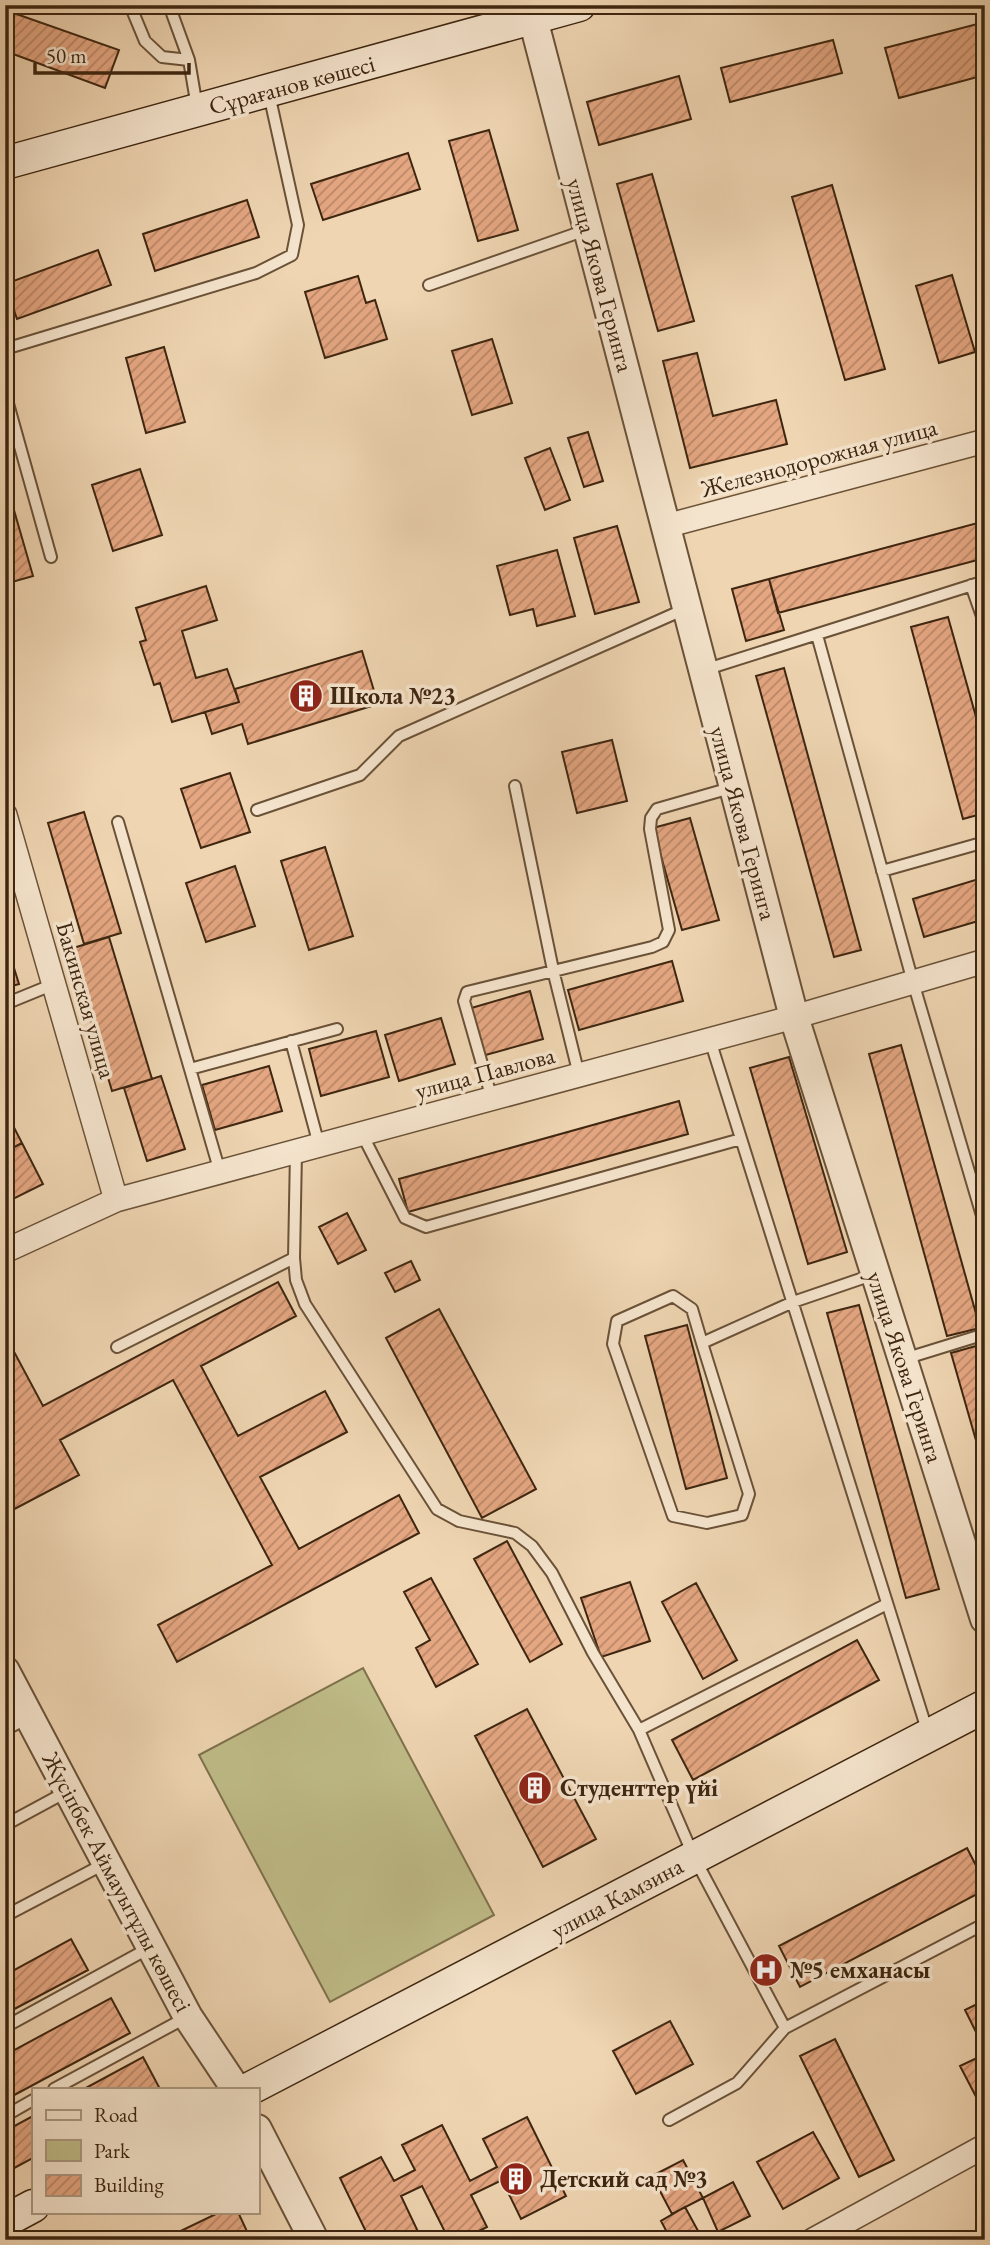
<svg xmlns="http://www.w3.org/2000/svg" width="990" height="2245" font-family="'EB Garamond',serif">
  <defs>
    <pattern id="building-hatch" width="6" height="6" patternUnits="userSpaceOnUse" patternTransform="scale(1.75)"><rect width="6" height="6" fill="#e5a782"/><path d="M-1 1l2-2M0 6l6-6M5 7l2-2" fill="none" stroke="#bb8869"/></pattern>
  </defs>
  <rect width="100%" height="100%" fill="#efd5b2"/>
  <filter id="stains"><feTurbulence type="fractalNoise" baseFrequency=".00286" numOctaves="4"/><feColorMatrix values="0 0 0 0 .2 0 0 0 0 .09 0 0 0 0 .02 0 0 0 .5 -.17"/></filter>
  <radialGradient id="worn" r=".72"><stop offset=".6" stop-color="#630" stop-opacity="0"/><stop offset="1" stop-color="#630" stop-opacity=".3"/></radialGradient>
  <path fill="#bfbc88" stroke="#7e714c" stroke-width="2" d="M363,1668L494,1915L330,2002L199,1755Z"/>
  <path fill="url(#building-hatch)" stroke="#3e2610" stroke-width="2" d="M5,10L119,50L105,88L5,51Z
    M985,22V75L899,98L885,48Z
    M833,40L842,73L730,102L721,68Z
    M679,76L691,119L599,145L587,102Z
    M489,130L518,230L478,241L449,141Z
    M408,153L420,189L323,220L311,184Z
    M652,174L694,321L658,331L617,184Z
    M832,185L885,369L845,380L792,197Z
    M247,200L259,237L155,271L143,234Z
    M98,250L111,285L17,319L5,284Z
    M952,275L975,352L939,363L916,286Z
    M358,276L366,303L375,300L387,339L325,358L305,292Z
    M492,339L512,403L472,415L452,351Z
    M164,347L185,422L146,433L126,358Z
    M697,353L713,416L776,400L787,444L690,468L663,361Z
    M588,432L603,481L584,487L568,438Z
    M550,448L570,500L545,510L525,458Z
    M140,469L162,535L113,551L92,485Z
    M5,479L33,576L5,584Z
    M985,521V558L778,613L769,579Z
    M617,526L639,602L595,614L574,538Z
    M557,550L575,616L537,626L533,609L510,615L497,566Z
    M769,579L784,630L746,641L732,589Z
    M206,586L217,620L182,631L196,678L227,669L239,702L172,722L160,683L154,685L140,642L146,640L136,608Z
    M948,617L985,749V813L963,819L911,627Z
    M362,651L378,704L248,744L242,724L212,734L205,712L239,702L235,689Z
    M784,668L861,950L834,957L756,676Z
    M612,740L627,801L577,813L562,752Z
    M230,773L250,832L201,848L181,789Z
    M84,812L121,933L84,944L48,823Z
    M690,818L719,920L682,930L653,828Z
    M325,847L353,936L309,950L281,861Z
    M235,866L255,926L206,942L186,883Z
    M985,877V919L924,937L913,899Z
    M109,937L152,1079L112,1091L70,949Z
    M9,952L19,984L5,988V954Z
    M672,961L683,1001L579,1030L568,990Z
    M530,991L543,1039L482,1056L468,1009Z
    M441,1018L455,1064L399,1081L385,1035Z
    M376,1031L389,1077L321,1096L309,1049Z
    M901,1045L980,1328L947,1336L869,1054Z
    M789,1057L847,1252L808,1264L750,1068Z
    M269,1066L282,1111L215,1130L202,1085Z
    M161,1076L185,1149L147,1161L124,1088Z
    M679,1101L688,1134L408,1212L399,1179Z
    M5,1110L22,1143L5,1152Z
    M22,1143L43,1184L5,1203V1152Z
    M347,1213L366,1250L338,1264L319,1227Z
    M411,1261L420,1280L395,1292L385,1273Z
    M278,1282L296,1316L201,1366L238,1436L325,1391L347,1432L260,1477L299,1549L399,1495L419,1533L177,1662L158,1625L272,1565L173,1380L60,1440L79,1475L5,1514V1349L11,1346L43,1406Z
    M859,1305L939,1589L906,1598L827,1313Z
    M439,1309L536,1489L482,1518L386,1338Z
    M687,1325L727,1478L686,1489L645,1336Z
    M983,1344L985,1351V1472L951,1353Z
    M507,1541L562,1644L530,1662L474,1559Z
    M431,1578L478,1664L436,1687L416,1648L430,1640L404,1592Z
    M630,1582L650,1641L601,1657L581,1598Z
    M696,1583L737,1660L703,1679L662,1602Z
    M857,1640L879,1680L693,1780L672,1740Z
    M527,1709L596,1839L543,1867L475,1736Z
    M967,1848L985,1883V1890L800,1987L779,1946Z
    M71,1939L88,1970L5,2014V1975Z
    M111,1998L130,2033L5,2100V2055Z
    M985,2000V2038L980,2040L965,2010Z
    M670,2021L693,2064L636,2094L613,2051Z
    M835,2039L894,2160L859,2177L800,2056Z
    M985,2054V2114L960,2066Z
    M143,2057L160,2089H84Z
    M33,2116V2158L5,2173V2131Z
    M527,2117L566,2196L521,2219L502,2180L471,2195L487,2227L461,2240H449L422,2186L401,2196L422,2240H370L340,2178L381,2157L394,2181L415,2170L402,2145L442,2125L470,2181L497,2167L483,2139Z
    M813,2132L839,2178L783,2209L757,2162Z
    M683,2160L703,2198L672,2214L652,2176Z
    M733,2182L750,2216L718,2232L703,2198Z
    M685,2207L703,2240H671L661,2221Z
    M220,2212H238L251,2240H162Z"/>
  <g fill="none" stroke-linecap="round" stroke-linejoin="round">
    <g stroke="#6a5238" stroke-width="14">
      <path id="service" d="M130,5L145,41L162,57L189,60L197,107
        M169,5L189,60
        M429,285L586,230
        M5,349L256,273L292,255L298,225L269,94
        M5,393L51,557
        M971,585L985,625
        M817,635L913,982L985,1226
        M704,670L985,581
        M515,786L553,970L579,1075
        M257,810L360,775L399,736L685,609
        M118,822L220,1172
        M882,871L985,842
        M5,1004L54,984
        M710,1040L928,1733
        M291,1041L319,1145
        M190,1069L337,1029
        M492,1099L464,1001L467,992L652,947L663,942L669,930L650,829L651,818L657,809L734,787
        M362,1134L405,1218L426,1227L741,1139
        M296,1152L294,1258L296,1280L305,1304L437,1509L459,1521L515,1533L532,1546L552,1573L593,1653L639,1730L694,1857L785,2028L984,1924
        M702,1343L749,1494L742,1515L707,1523L673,1516L613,1344L617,1321L673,1296L692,1309L702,1343L793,1302L875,1274
        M117,1347L294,1258
        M904,1359L985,1334
        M5,1730L27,1718
        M639,1730L887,1604
        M5,1825L66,1792
        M5,1916L104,1864
        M5,2027L151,1947
        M54,2089L187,2017
        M5,2116L33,2100
        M669,2120L737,2083L785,2028"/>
    </g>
    <g stroke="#6a5238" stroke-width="26">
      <path id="minor" d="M666,526L985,441
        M5,815L116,1200
        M5,1251L116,1200L794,1017L985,961
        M813,2240L985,2146"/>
    </g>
    <g stroke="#6a5238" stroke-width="32">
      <path id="tertiary" d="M533,19L794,1017L985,1619
        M5,1671L188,2017L236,2089
        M257,2129L314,2240"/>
    </g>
    <g stroke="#3e2610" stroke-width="35">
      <path id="secondary" d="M5,163L579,5
        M249,2089L985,1706
        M5,2221L33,2206"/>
    </g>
    <use href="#service" stroke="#f5e4cd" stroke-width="10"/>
    <use href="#minor" stroke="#f5e4cd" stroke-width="23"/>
    <use href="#tertiary" stroke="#f5e4cd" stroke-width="28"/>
    <use href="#secondary" stroke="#f5e4cd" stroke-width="32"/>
  </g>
  <defs>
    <g id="building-disc" transform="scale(1.75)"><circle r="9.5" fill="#8f2418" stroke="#f5e4cd"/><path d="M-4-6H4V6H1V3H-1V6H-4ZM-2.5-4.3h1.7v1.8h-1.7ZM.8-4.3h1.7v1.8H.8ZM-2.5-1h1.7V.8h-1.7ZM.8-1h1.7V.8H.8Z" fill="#fff"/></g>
    <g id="hospital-disc" transform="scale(1.75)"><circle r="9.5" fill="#8f2418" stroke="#f5e4cd"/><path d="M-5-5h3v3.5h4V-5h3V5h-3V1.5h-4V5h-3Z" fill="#fff"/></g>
  </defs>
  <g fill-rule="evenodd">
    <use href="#building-disc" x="306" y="696"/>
    <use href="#building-disc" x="535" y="1788"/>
    <use href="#hospital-disc" x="766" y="1970"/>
    <use href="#building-disc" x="516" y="2179"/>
  </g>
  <g text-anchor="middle" stroke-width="7" stroke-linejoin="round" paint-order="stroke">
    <g font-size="24" fill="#3e2610" stroke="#f5e4cd">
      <text transform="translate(292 85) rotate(-15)" y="8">Сұрағанов көшесі</text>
      <text transform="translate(600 275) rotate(75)" y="8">улица Якова Геринга</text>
      <text transform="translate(819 458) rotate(-15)" y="8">Железнодорожная улица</text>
      <text transform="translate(743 823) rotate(75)" y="8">улица Якова Геринга</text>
      <text transform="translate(86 1000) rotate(74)" y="8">Бакинская улица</text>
      <text transform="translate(485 1073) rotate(-15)" y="8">улица Павлова</text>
      <text transform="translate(905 1367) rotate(72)" y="8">улица Якова Геринга</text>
      <text transform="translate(117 1882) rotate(62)" y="8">Жүсіпбек Аймауытұлы көшесі</text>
      <text transform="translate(617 1898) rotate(-28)" y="8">улица Камзина</text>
    </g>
    <g font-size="24" font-weight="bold" fill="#3e2610" stroke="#f5e4cd" text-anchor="start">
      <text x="330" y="704">Школа №23</text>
      <text x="560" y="1796">Студенттер үйі</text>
      <text x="790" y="1978">№5 емханасы</text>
      <text x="540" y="2187">Детский сад №3</text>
    </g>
  </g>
  <rect width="990" height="2245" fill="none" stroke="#efd5b2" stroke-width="28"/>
  <rect x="7" y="7" width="976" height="2231" fill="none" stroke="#3e2610" stroke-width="3.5"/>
  <rect x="14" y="14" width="962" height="2217" fill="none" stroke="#3e2610" stroke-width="2"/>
  <rect x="32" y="2088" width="228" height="126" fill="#f5e4cd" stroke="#ac9881" stroke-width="2"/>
  <rect x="46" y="2110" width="35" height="10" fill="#f5e4cd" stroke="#ac9881" stroke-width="2"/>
  <text x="94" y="2122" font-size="21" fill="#3e2610">Road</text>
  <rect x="46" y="2140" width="35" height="21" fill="#bfbc88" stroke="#ac9881" stroke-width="2"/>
  <text x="94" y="2158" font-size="21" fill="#3e2610">Park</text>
  <rect x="46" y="2175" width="35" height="21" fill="url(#building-hatch)" stroke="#ac9881" stroke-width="2"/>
  <text x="94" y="2192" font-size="21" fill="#3e2610">Building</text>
  <path d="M35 63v10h154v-10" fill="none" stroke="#3e2610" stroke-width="3.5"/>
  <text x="46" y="63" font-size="21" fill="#3e2610" stroke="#f5e4cd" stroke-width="5" paint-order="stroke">50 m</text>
  <rect width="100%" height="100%" filter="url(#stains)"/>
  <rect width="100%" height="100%" fill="url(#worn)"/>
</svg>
